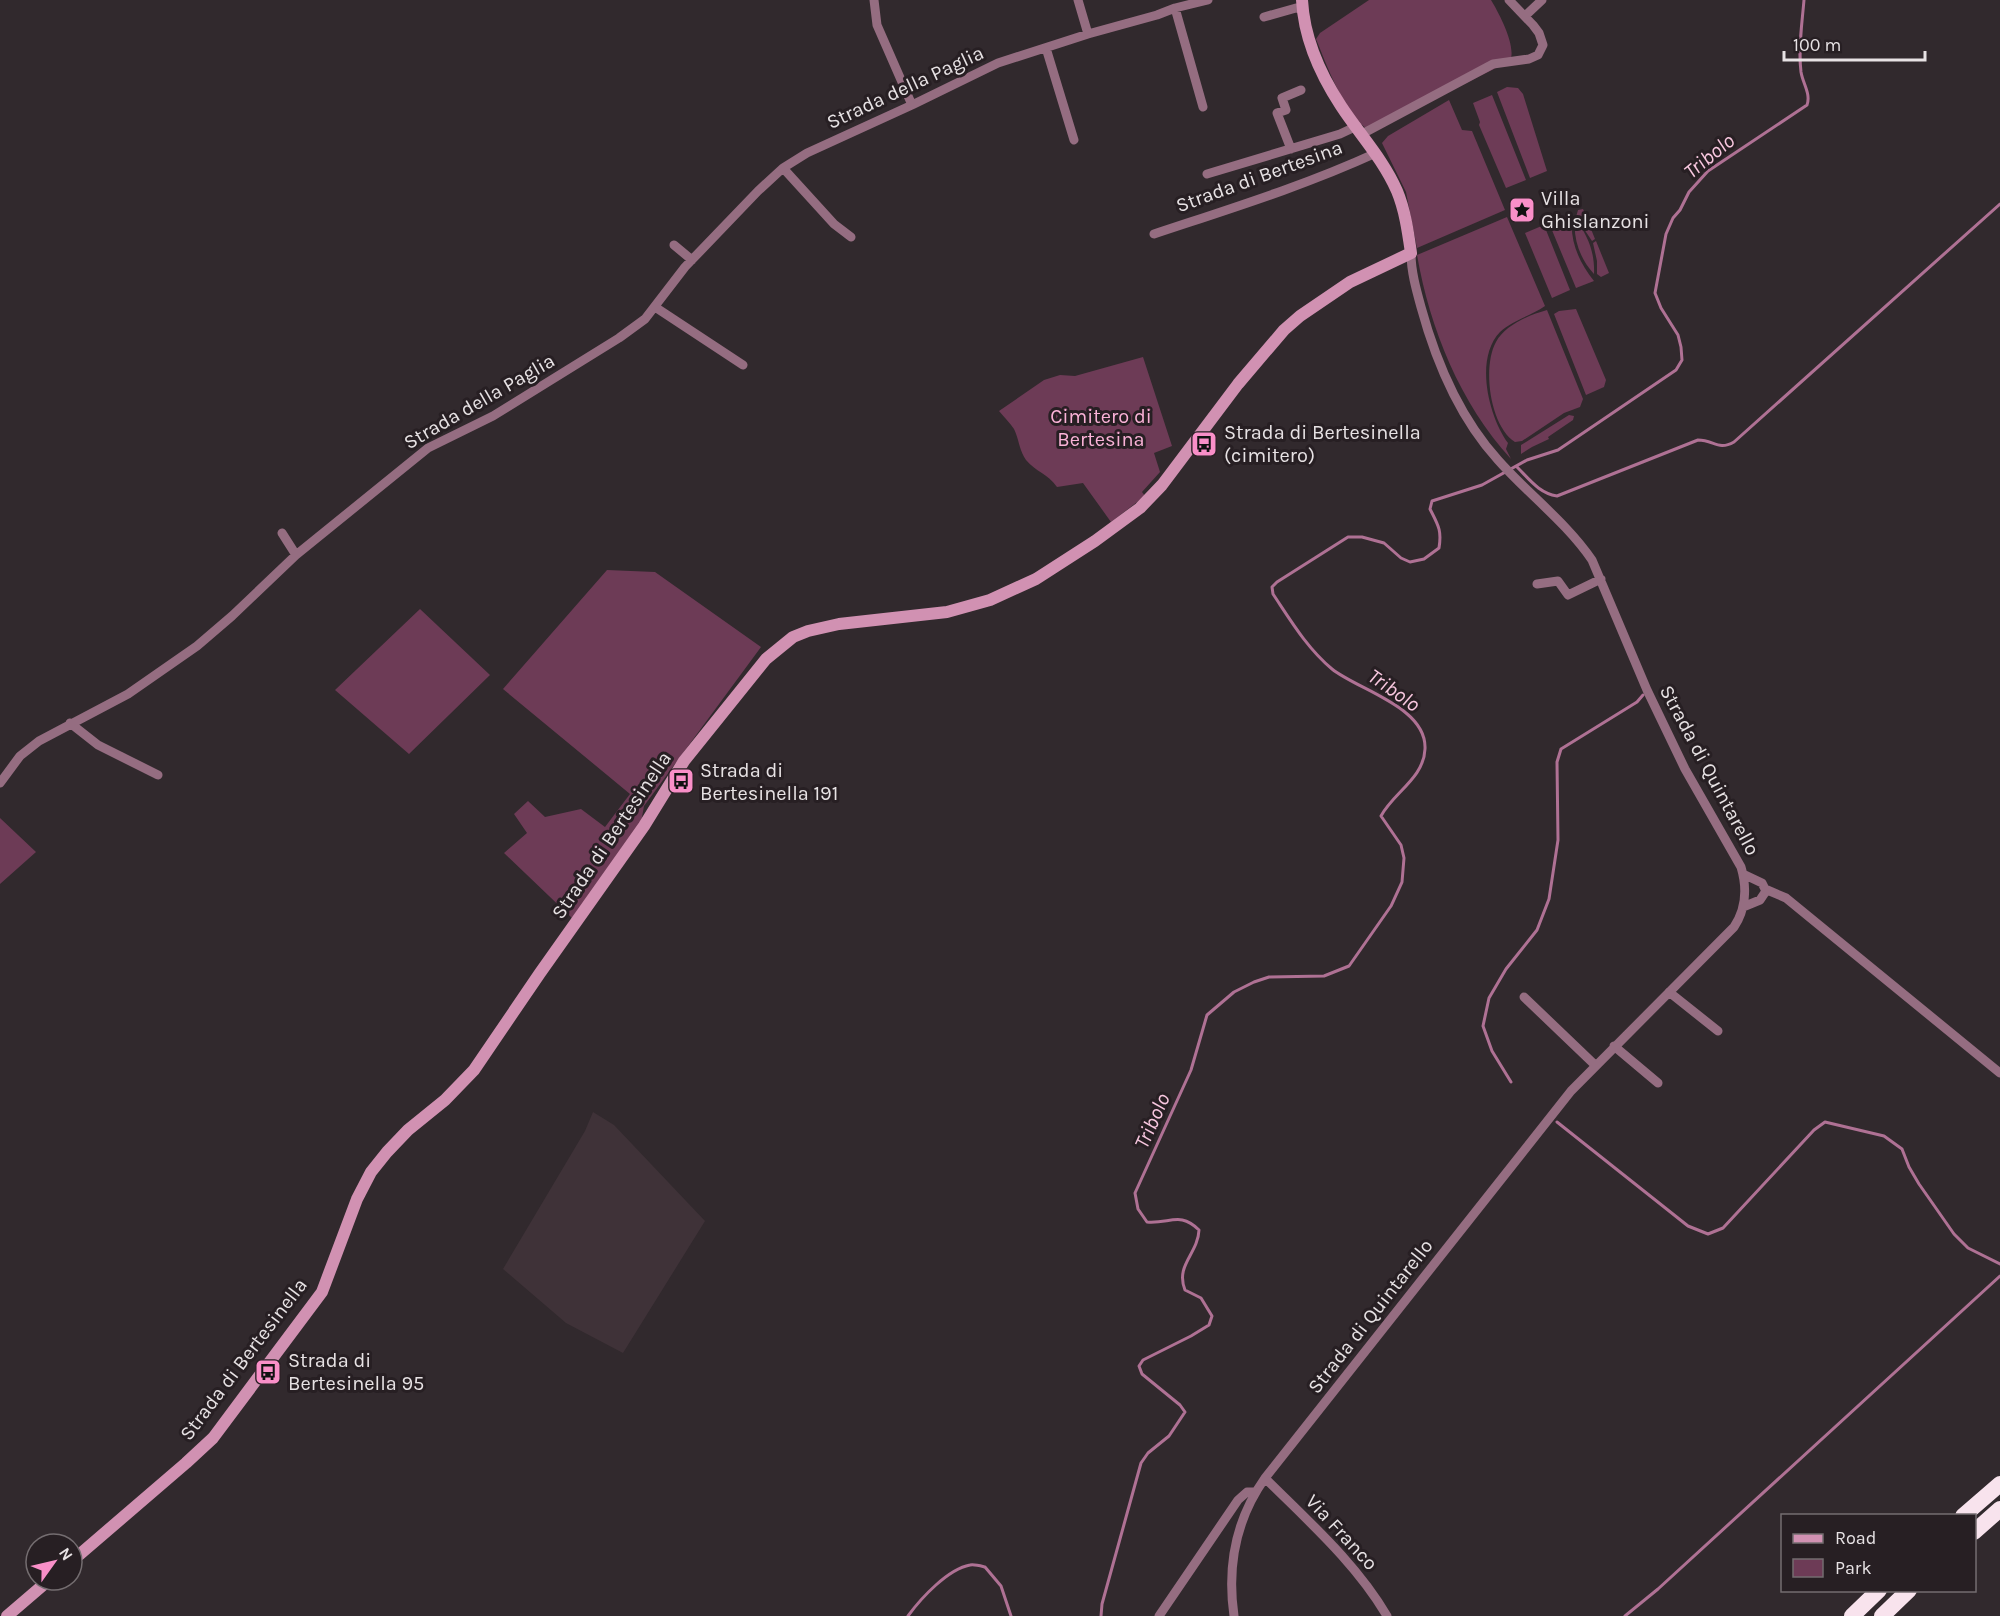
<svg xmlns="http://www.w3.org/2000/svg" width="2000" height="1616" font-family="Karla,sans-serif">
  <rect width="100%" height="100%" fill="#31292d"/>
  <path fill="#3f3238" d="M593,1112L614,1125L705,1221L623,1353L566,1323L503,1269L585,1131Z"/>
  <path fill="#6d3b56" d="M1369,0H1491C1499,13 1517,47 1510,61L1370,131C1345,116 1327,66 1316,39L1320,33Z
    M1507,87L1518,88L1523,94L1547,171L1530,178L1497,92Z
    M1492,95L1526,180L1506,188L1479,125L1480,122L1473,103Z
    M1449,100L1462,130L1472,131L1505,210L1417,248L1406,192L1382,143L1388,136Z
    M1583,209L1595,239L1592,241L1576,217L1578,210Z
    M1569,215L1572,219C1570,242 1579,262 1594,281L1576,288L1549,223Z
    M1507,217L1545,306C1531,316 1513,320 1500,332C1474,359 1489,417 1508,443L1506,449L1511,459C1460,403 1430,329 1417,255Z
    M1575,219C1588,235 1595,253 1594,274C1580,259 1573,239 1575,219Z
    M1544,225L1570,290L1552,298L1525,233Z
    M1596,241L1609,273L1601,277L1597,274V261L1593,243Z
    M1576,309L1606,380L1604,387L1586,395L1554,314L1559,311Z
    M1547,310L1583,399L1580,407L1564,413L1522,441L1515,442C1490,426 1482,367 1496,342C1505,325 1529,315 1547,310Z
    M1143,357L1172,446L1154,453L1160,472L1142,492L1145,496L1111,522L1083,483L1057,487C1047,473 1036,472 1026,460C1019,450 1019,439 1014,429C1010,423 1004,417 999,411L1044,380L1060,375L1075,376Z
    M1569,415L1574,416L1573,420L1548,437L1549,439L1532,447L1521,454V445Z
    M607,570L655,572L761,647L644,806L640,828L572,918L504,853L527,833L514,814L528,801L545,817L581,809L605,827L630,794L503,689Z
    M420,609L490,675L409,754L335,690Z
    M0,818L36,852L0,884Z"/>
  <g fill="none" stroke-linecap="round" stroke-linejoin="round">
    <path stroke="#af7194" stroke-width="3" d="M1517,467C1530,480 1539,493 1557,496L1698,440C1714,440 1718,451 1734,442L2000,204
      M1511,1082L1492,1051L1483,1026L1489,998L1506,969L1537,930L1549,899L1558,840L1557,762L1561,749L1637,702L1643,695
      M1557,1122L1688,1226L1708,1234L1723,1228L1814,1130L1825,1122L1884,1136L1902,1149L1909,1167L1919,1184L1954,1234L1968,1248L2000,1264
      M908,1616C921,1598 948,1569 970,1565C974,1564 981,1566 985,1567L1001,1586L1011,1616
      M1101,1616L1102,1604L1141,1463L1148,1453L1169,1436L1185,1412L1180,1405L1142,1374L1139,1366L1143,1360L1191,1336L1209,1325L1212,1316L1201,1298L1185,1290C1175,1265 1198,1254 1199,1230C1180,1211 1170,1224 1147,1222L1138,1209L1135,1193L1191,1070L1207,1015L1234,992L1254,982L1269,977L1324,976L1349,966L1391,906L1402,882L1404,858L1401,845L1381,816C1393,793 1424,778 1425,749C1427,707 1358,690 1332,669C1307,648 1291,621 1273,594L1272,587L1277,582L1348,537H1362L1384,543L1401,558L1410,562L1424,559L1439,548C1442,530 1438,525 1430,509L1432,501L1482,485L1527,460L1558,450L1676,370L1682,360L1681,347L1678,335L1661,308L1655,293L1666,234L1673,218L1680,210L1689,192L1708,171L1807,105C1811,94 1803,84 1801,72C1798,49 1802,24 1804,0
      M1625,1616L1658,1589L2000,1276"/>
    <path stroke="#956d81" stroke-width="9" d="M874,0L877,25L912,105
      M1078,0L1088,34
      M1175,8L1203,107
      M1525,16L1542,0
      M1264,17L1296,8L1302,9
      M1046,48L1074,140
      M1362,134L1493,64L1529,59L1538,55L1543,45L1539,33L1533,25L1509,0
      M1291,149L1277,113L1286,110L1282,98L1301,90
      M783,168L834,224L851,237
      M1207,174L1340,134L1357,126
      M1154,234C1229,209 1304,186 1376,153
      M674,245L692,260
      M655,307L743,365
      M282,533L296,555
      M1537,584L1558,581L1568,595L1601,579
      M70,723L98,745L158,775
      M0,783L20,756L39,741L128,694L197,646L232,616L296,555L428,448L493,416L619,338L645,319L685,267L758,191L783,168L807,153L912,105L998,63L1088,34L1157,15L1175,8L1208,0
      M1765,889L1786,898L2000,1073
      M1743,907L1760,900L1766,891L1762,883L1743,874
      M1669,992L1718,1031
      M1524,997L1595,1065
      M1614,1046L1658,1083
      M1265,1478C1308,1521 1356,1563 1387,1616
      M1159,1616L1238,1500L1247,1492H1255
      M1234,1616C1227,1567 1236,1519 1265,1478L1571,1091L1734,927C1746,909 1747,887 1741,867L1685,769L1647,690L1592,560C1566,522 1528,494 1498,460C1459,417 1436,362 1421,307C1416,289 1411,271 1411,253"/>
    <path stroke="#d191b2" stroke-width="12" d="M72,1561L186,1463L213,1438L322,1292L357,1199L371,1172L387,1152L408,1130L445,1100L474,1070L540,973L644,826L684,761L766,659L793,637L808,631L839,624L947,612L990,600L1036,579L1095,541L1140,508L1162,485L1238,384L1284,330L1300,316L1350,282L1411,253C1408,232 1405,210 1397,191C1383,159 1360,135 1341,106C1320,74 1304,38 1302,0
      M7,1616L49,1580"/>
    <path stroke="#f8e3ed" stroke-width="16" d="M1963,1516L2000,1484
      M1974,1532L2000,1509
      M1852,1616L1879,1590
      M1882,1616L1909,1590"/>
  </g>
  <defs>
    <g id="sight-square" transform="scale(1.35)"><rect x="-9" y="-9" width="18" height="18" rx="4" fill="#f98fc8" stroke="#271f23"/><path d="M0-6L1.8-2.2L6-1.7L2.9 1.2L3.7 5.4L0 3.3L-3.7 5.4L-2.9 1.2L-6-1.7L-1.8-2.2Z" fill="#111"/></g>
    <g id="bus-square" transform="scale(1.35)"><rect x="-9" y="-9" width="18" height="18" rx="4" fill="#f98fc8" stroke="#271f23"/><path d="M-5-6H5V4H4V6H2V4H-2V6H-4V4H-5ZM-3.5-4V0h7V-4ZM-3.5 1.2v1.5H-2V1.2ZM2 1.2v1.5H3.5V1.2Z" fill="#111"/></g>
  </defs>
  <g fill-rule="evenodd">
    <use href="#sight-square" x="1522" y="210"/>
    <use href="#bus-square" x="1204" y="444"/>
    <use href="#bus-square" x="681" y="781"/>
    <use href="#bus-square" x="268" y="1372"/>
  </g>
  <g text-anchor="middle" stroke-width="6" stroke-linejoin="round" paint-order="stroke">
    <g font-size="20" fill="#e7e2e4" stroke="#271f23">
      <text transform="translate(905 87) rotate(-25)" y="7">Strada della Paglia</text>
      <text transform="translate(1259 176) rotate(-20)" y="7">Strada di Bertesina</text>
      <text transform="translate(479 401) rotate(-30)" y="7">Strada della Paglia</text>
      <text transform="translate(1710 770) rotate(62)" y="7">Strada di Quintarello</text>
      <text transform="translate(611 835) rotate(-56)" y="7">Strada di Bertesinella</text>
      <text transform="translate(1370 1316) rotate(-52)" y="7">Strada di Quintarello</text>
      <text transform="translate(243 1359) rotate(-53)" y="7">Strada di Bertesinella</text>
      <text transform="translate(1342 1532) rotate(47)" y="7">Via Franco</text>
    </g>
    <g font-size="20" fill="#e7e2e4" stroke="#271f23" text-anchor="start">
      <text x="1541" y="205">Villa<tspan x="1541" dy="23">Ghislanzoni</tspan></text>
      <text x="1224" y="439">Strada di Bertesinella<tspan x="1224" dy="23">(cimitero)</tspan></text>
      <text x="700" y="777">Strada di<tspan x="700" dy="23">Bertesinella 191</tspan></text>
      <text x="288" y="1367">Strada di<tspan x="288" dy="23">Bertesinella 95</tspan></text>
    </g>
    <g font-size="20" fill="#fab2d7" stroke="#271f23">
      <text x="1101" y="423">Cimitero di<tspan x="1101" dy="23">Bertesina</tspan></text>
    </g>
    <g font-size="21" font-style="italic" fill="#f8c7df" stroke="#271f23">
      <text transform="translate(1709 156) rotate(-39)" y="7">Tribolo</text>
      <text transform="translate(1394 690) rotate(35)" y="7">Tribolo</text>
      <text transform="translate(1152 1121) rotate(-66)" y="7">Tribolo</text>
    </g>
  </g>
  <rect x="1781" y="1514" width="195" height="78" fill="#271f23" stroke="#746d70" stroke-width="1.5"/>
  <rect x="1793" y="1534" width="30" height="9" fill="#d191b2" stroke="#746d70" stroke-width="1.5"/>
  <text x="1835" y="1544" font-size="18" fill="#e7e2e4">Road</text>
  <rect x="1793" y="1559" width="30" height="18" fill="#6d3b56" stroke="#746d70" stroke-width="1.5"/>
  <text x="1835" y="1574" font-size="18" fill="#e7e2e4">Park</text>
  <g transform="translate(54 1562) rotate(56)"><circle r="28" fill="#271f23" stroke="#746d70" stroke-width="1.5"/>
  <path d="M0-4.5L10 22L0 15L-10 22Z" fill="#f98fc8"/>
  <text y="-9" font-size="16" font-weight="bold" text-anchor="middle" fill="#e7e2e4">N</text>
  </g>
  <path d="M1784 51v9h141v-9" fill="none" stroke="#e7e2e4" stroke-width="3"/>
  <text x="1793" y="51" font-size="18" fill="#e7e2e4" stroke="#271f23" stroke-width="4.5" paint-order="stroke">100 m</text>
</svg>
